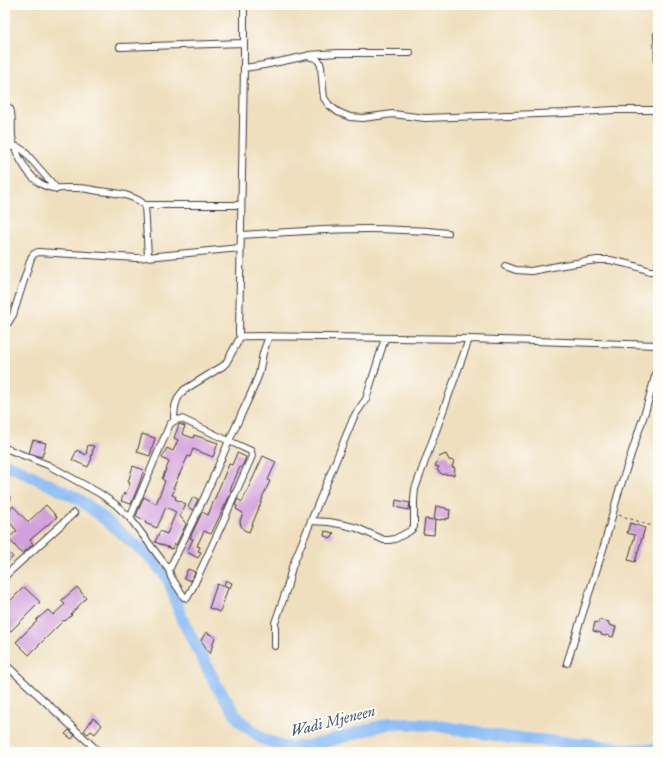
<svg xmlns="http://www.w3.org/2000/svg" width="663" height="757" font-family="'IM FELL Great Primer',serif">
  <rect width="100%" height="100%" fill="#fdfcf7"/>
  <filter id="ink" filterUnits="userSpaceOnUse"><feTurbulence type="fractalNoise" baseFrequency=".025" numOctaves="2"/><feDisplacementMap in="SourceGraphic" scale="8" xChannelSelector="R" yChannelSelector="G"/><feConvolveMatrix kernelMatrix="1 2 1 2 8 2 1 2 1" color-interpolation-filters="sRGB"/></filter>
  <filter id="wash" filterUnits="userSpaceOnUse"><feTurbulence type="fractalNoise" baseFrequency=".012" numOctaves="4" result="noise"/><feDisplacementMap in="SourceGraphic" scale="16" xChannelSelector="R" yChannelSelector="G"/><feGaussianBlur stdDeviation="0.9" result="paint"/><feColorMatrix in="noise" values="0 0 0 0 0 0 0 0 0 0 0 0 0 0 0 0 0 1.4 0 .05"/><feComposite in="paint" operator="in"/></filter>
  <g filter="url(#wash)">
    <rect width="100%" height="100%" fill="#efdfbe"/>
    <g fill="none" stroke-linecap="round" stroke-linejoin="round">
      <path stroke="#89bbf6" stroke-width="12" d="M5,464L13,467L77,498L100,515L152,559L169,580L181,617L217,686L240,721L263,739L287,748L303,747L325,742L391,723L433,725L512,738L590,744L627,750L658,749"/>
    </g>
    <g id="blocks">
      <path fill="#d2a0dc" d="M179,424L185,426L182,434L193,438L194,435L218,443L213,457L193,449L190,457L188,456L182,469L173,488L175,489L172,495L176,497L175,499L186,504L180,516L186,524L176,545L174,544L172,549L155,542L160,531L167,534L176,512L166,507L157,528L145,523L146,521L136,516L144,497L156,504L165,481L162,479L169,462L162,458L167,448L173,451L178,440L174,438Z
        M142,434L155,438L150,456L137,452Z
        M33,440L46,443L42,457L29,453Z
        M88,445L94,446L91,458H92L88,467L72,460L77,450L86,455Z
        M237,453L246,457L242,467H240L230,490L232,491L211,534L204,531L197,546L200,547L198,551L201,552L198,558L187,552L193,539L190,538L202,512L208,515L229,464L232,465Z
        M446,454L449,460L454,461L452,467L455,468L454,475L444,474L443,475L437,470L439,467L435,466L439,457Z
        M263,456L276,462L268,480L270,481L262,498H263L249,532L244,530L241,526L240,521L243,513L236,509L237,506L235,505L238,499L242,502Z
        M133,466L144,470L138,487L131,504L121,501L124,493L126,494L130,483L128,482Z
        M193,497L198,499L193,510L188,507Z
        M396,500L410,503L409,510L395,507Z
        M46,505L57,517L30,540L33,544L22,554L8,538L17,531L5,517V513L13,506L28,522Z
        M436,506L446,508V509L450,510L449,519L446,518V520L441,519V520L434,519Z
        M425,519L435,520L434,535L423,534Z
        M630,523L645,528L635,562L628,560L635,535L627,533Z
        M325,531L334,533L332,538L324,536Z
        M5,549L13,557L5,565Z
        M188,569L195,572L191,581L184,578Z
        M226,580L232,583L230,588L224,585Z
        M217,584L228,588L220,612L209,608Z
        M24,587L40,602L5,637V607L10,601Z
        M77,587L86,598L71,614L72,615L65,621L64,620L29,655L16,642L37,621L36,620L48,610L53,615L65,604L61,601Z
        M599,620L609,622V625L616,627L613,637L606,635V636L601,635V633L593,631L595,622L598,623Z
        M206,632L215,637L210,654L201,640Z
        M93,718L102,725L95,734L91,731L88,734L84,731Z
        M69,730L75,735L72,739L65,734Z"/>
    </g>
  </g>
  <g filter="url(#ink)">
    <use href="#blocks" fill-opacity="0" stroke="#3c3934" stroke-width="1"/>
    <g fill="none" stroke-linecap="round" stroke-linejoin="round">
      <g stroke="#3c3934" stroke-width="8">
        <path id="street" d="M244,5V68L239,332V334L241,336L469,339L658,345
          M657,35L658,67
          M120,47L244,43
          M309,55L338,53H410
          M244,68L264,65L307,56L316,58L320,63L321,67L323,89L324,98L329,105L338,112L350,117L363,118L393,114L425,118L565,113L613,110H658
          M5,105C6,105 9,108 10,109C13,114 11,129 12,136C13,149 26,173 37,181C51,192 62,187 78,188C85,188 92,190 99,191C115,193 132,194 145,205H241
          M5,147H18L24,151L57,189
          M145,205L148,256
          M241,235C295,232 348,227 402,230C417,230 433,231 448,233
          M505,266L516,270L531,271L563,265L597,260H610L632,265L650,271H658
          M5,324L8,323L13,315L31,258L34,254L38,252L137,258L240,248
          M174,421C174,409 175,399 184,390L223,366L226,363L241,336
          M5,448L48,465L99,493L115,504L130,518L169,570L205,496L229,441L253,389L259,374L263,353L269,336
          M5,501L7,499
          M130,518L170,424L176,420L182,419L229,441L251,451L252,456L223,522L191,591L187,598L184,597L171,577L169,570
          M311,521L329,522L345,525L357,528L384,540H389L395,539L410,531L414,527V500L415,489L469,339
          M5,576L74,513
          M275,646V623L287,588L292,567L353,419L355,415L366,399L385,338
          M567,663L604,546L618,494L646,409L658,366
          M5,664L99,752"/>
      </g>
      <path stroke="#3c3934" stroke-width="1" stroke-dasharray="3 3" stroke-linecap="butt" d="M619,515L658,528"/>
      <use href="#street" stroke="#fff" stroke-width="6"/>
    </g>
  </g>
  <g text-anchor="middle" stroke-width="4" stroke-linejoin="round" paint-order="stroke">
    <g font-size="15" font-style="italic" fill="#485c73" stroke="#fdfcf7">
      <text transform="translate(333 721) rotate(-14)" y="5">Wadi Mjeneen</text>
    </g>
  </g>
  <rect width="663" height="757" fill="none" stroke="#fdfcf7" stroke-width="20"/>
</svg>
